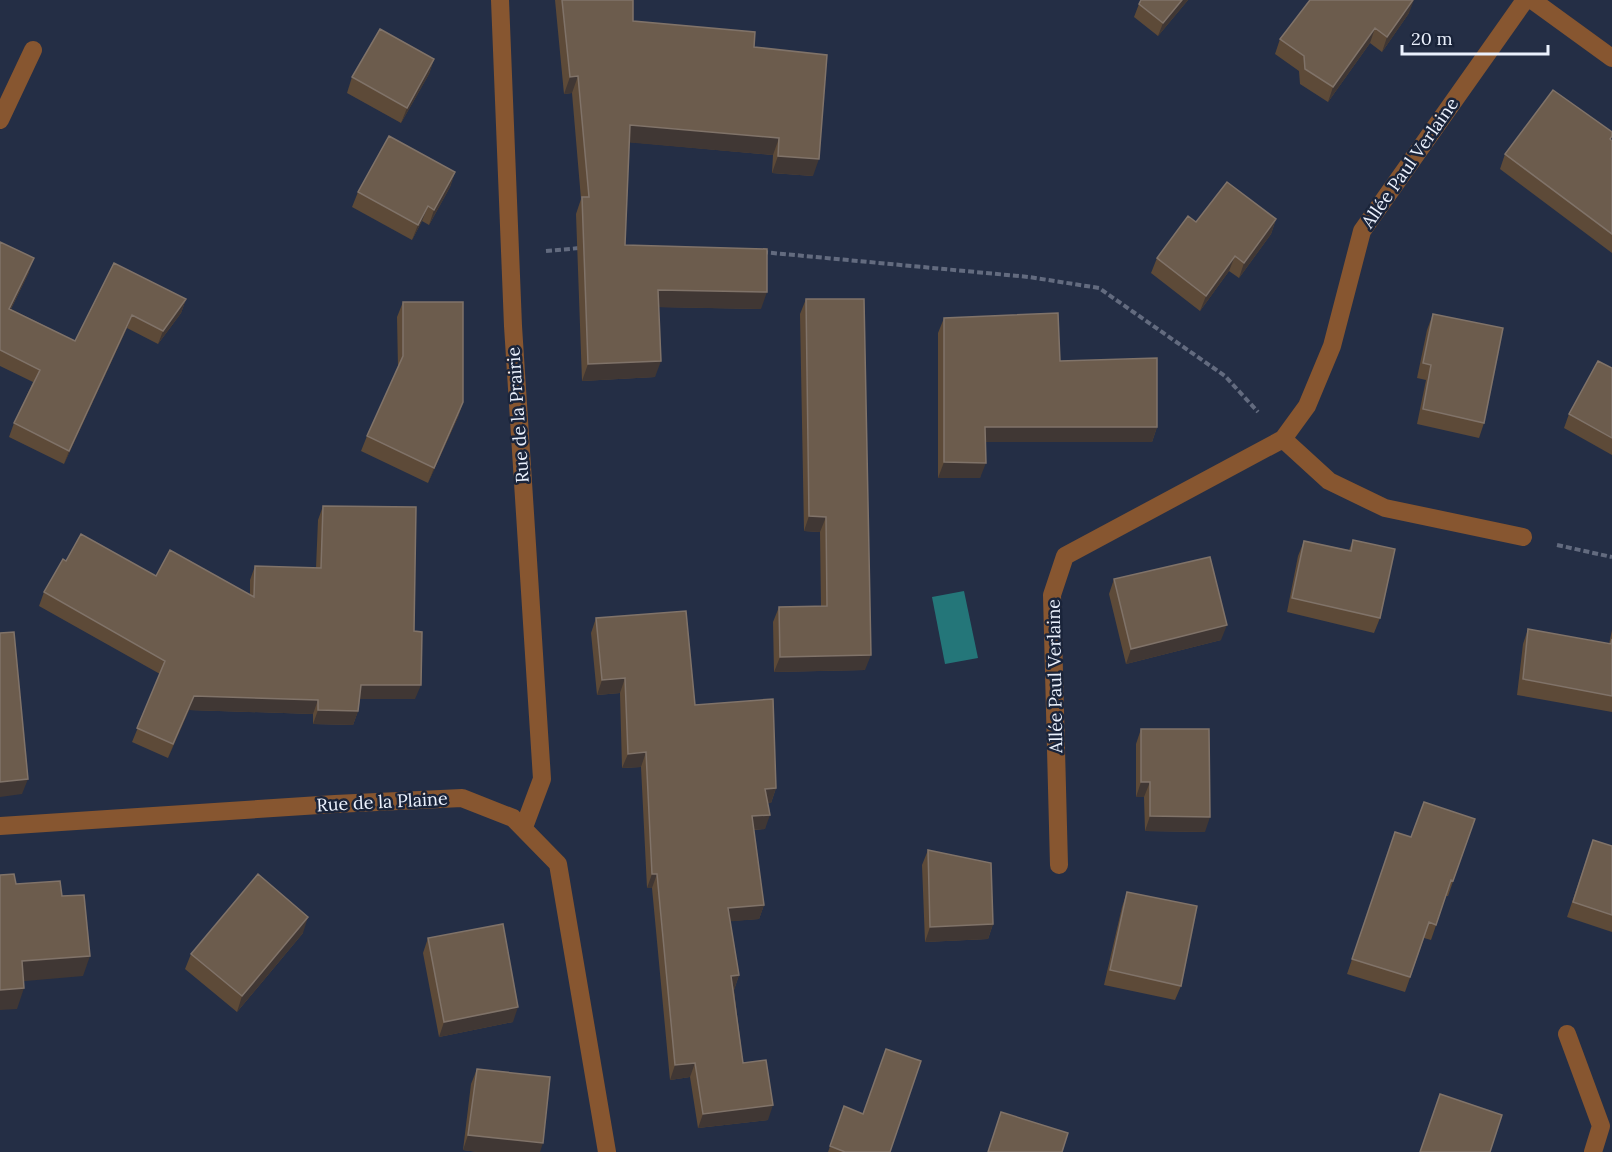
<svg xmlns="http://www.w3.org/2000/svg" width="1612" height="1152" font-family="Lora,serif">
  <rect width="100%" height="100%" fill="#242e45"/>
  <path fill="#247679" d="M964,591L978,658L945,664L932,597Z"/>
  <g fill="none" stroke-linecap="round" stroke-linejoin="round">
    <path stroke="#636b7f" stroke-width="4" stroke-dasharray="6 3" stroke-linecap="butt" d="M546,251L580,248
      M762,252L1029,277L1099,288L1225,376L1258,412
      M1557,545L1612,557"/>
    <path stroke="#875630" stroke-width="18" d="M0,120L33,50"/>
    <path stroke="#875630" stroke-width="18" d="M500,0L513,326L542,779L524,827
      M1532,0L1612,58
      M1283,439L1329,481L1385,508L1523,537
      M0,826L335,804L462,798L513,818L558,864L607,1152
      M1059,865L1052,595L1065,556L1283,439L1307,406L1332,346L1362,231L1525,0
      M1567,1034L1601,1126L1593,1152"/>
  </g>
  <path fill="#5d4a38" d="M555,0H633V21L754,47L813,176L772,173L773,155L629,142L625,245L761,309L659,307L655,377L582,381L576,214L581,199L572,93L564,94Z
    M1188,0L1158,36L1134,17L1139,4Z
    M1409,13L1382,52L1370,43L1328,102L1300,84L1299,71L1275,54L1280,39Z
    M434,59L429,74L401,123L347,93L352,77Z
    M1612,132L1611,140L1612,141V253L1500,169L1505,154Z
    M455,172L450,187L429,225L422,221L412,240L352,207L358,192Z
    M1276,219L1271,234L1239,278L1229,271L1200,311L1151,273L1157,258L1196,222Z
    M0,242L29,272L11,309L75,341L114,263L186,299L181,313L158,344L127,328L64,464L9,437L14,423L33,382L0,366Z
    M806,299L865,670L774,672L773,622L779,607L821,606L820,532L804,531L800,314Z
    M403,302L463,402L458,417L428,483L361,451L367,436L398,368L397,317Z
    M1433,314L1484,423L1479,438L1417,424L1426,380L1417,378L1427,330Z
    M944,318L1060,361L1157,427L1152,442H986L980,478H938V333Z
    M1612,368V455L1564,428L1569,414Z
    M323,506L414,631L415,699H360L358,711L353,725L313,724V714L189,710L168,758L132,742L160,674L39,606L44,592L66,561L250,594V580L255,566L316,568L318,520Z
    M1353,540L1380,618L1374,633L1287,612L1298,556L1304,541L1349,550Z
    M1114,579L1221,640L1126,664L1109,594Z
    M596,618L695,705L776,788L771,803H768L765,829L754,830L764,905L759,919L730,921L739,975L734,990L743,1063L768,1120L698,1128L690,1077L670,1080L652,888H647L641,767L622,768L620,693L597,695L591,633Z
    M1528,629L1609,644L1612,630V712L1517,695L1523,644Z
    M1141,729L1205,832L1145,831L1144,797H1136V744Z
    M1475,819L1448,896H1446L1431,940L1424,938L1405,992L1347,974L1390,847L1411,837Z
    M1593,840L1612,846V932L1567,917Z
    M928,850L993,924L988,939L925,942L922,865Z
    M1127,892L1181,986L1175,1000L1104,985L1122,907Z
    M303,933L237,1012L185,969L191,954Z
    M428,938L513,1022L439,1037L423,953Z
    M477,1069L540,1152H478L463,1150L471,1084Z
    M844,1106L890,1152H828Z"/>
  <path fill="#403734" d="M1182,0H1188L1158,36L1163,23Z
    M1414,0L1409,13L1382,52L1387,37Z
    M1375,28L1370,43L1328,102L1333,87Z
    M434,59L429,74L401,123L407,108Z
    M578,76L572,93L564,94L570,77Z
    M630,125L779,138L773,155L624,142Z
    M778,156L819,159L813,176L772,173Z
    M455,172L450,187L429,225L434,210Z
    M428,206L422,221L412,240L418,225Z
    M1276,219L1271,234L1239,278L1244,263Z
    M1235,256L1229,271L1200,311L1206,296Z
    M34,258L29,272L4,322L9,309Z
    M658,290L767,292L761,309L652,307Z
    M186,299L181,313L158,344L163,331Z
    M132,315L127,328L64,464L69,451Z
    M661,361L655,377L582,381L588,364Z
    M463,402L458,417L428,483L434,468Z
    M985,427H1157L1152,442H980Z
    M944,462L986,463L980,478H938Z
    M809,516L826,517L820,532L804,531Z
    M1227,625L1221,640L1126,664L1131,649Z
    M871,655L865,670L774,672L780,657Z
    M625,678L620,693L597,695L602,680Z
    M361,685H421L415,699H356Z
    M194,696L318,700L313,714L189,710L168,758Z
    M318,710L358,711L353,725L313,724Z
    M646,752L641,767L622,768L628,754Z
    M28,779L22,794L0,797V782Z
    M1141,782H1150L1144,797H1136Z
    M776,788L771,803L760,804L765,789Z
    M770,815L765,829L747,830L752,816Z
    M1150,816L1210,817L1205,832L1145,831Z
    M652,874H657L652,888H647Z
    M764,905L759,919L723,922L728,908Z
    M308,917L303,933L237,1012L242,996Z
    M993,924L988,939L925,942L930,927Z
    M90,956L83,976L14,982L22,961Z
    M739,975L734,990L731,976Z
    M24,988L17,1009L0,1010V990Z
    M518,1007L513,1022L439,1037L444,1022Z
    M695,1063L690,1077L670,1080L675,1065Z
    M773,1105L768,1120L698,1128L703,1114Z
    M468,1135L543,1143L540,1152H478L463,1150Z"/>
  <path fill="#6c5c4d" stroke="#807369" stroke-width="1.5" d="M562,0H633V21L755,32L754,47L827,55L819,159L778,156L779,138L630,125L625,245L767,249V292L658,290L661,361L588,364L582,197H589L578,76L570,77Z
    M1141,0H1182L1163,23L1139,4Z
    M1310,0H1413L1387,37L1375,28L1333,87L1305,69L1304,56L1280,39Z
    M380,29L434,59L407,108L352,77Z
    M1553,90L1612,132V136L1610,139L1612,141V234L1505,154Z
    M389,136L455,172L434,210L428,206L418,225L358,192Z
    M1227,182L1276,219L1244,263L1235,256L1206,296L1157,258L1188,216L1196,222Z
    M0,242L34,258L9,309L75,341L114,263L186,299L163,331L132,315L69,451L14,423L40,370L0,350Z
    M806,299H864L871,655L780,657L779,607L827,606L826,517L809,516Z
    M403,302H463V402L434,468L367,436L403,356Z
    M1058,313L1060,361L1157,358V427H985L986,463L944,462V318Z
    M1433,314L1503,328L1484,423L1423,409L1431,365L1423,363Z
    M1598,361L1612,368V438L1569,414Z
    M323,506L416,507L414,631L422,632L421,685H361L358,711L318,710V700L194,696L173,744L137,728L165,661L44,592L63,559L66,561L81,534L156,576L170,550L254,597L255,566L321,568Z
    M1353,540L1395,549L1380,618L1292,598L1304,541L1351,551Z
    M1210,557L1227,625L1131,649L1114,579Z
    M686,611L695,705L773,699L776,788L765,789L770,815L752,816L764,905L728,908L739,975L731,976L743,1063L766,1060L773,1105L703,1114L695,1063L675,1065L657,874H652L646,752L628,754L625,678L602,680L596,618Z
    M1528,629L1611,644L1612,639V696L1523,679Z
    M14,632L28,779L0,782V633Z
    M1141,729H1209L1210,817L1150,816V782H1141Z
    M1424,802L1475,819L1453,881L1451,880L1436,925L1429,922L1410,977L1352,959L1395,832L1411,837Z
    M1593,840L1612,846V915L1573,902Z
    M928,850L991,863L993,924L930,927Z
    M14,874L16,884L60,881L62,896L84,895L90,956L22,961L24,988L0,990V875Z
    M258,874L308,917L242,996L191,954Z
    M1127,892L1197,906L1181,986L1110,970Z
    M503,924L518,1007L444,1022L428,938Z
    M886,1049L921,1061L890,1152H845L830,1146L844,1106L863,1114Z
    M477,1069L550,1077L543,1143L468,1135Z
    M1440,1094L1502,1115L1490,1152H1420Z
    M1001,1112L1068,1133L1062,1152H988Z"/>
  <g text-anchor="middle" stroke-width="5" stroke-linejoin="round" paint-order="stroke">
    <g font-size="18" fill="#ebf1fd" stroke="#1a243a">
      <text transform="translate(1410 163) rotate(-55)" y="6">Allée Paul Verlaine</text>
      <text transform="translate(518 415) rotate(-94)" y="6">Rue de la Prairie</text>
      <text transform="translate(1055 676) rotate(-91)" y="6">Allée Paul Verlaine</text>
      <text transform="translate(382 802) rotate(-3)" y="6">Rue de la Plaine</text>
    </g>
  </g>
  <path d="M1402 45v9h146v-9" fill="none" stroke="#ebf1fd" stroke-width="3"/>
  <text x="1411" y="45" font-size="18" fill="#ebf1fd" stroke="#1a243a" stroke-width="4.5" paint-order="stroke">20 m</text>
</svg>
